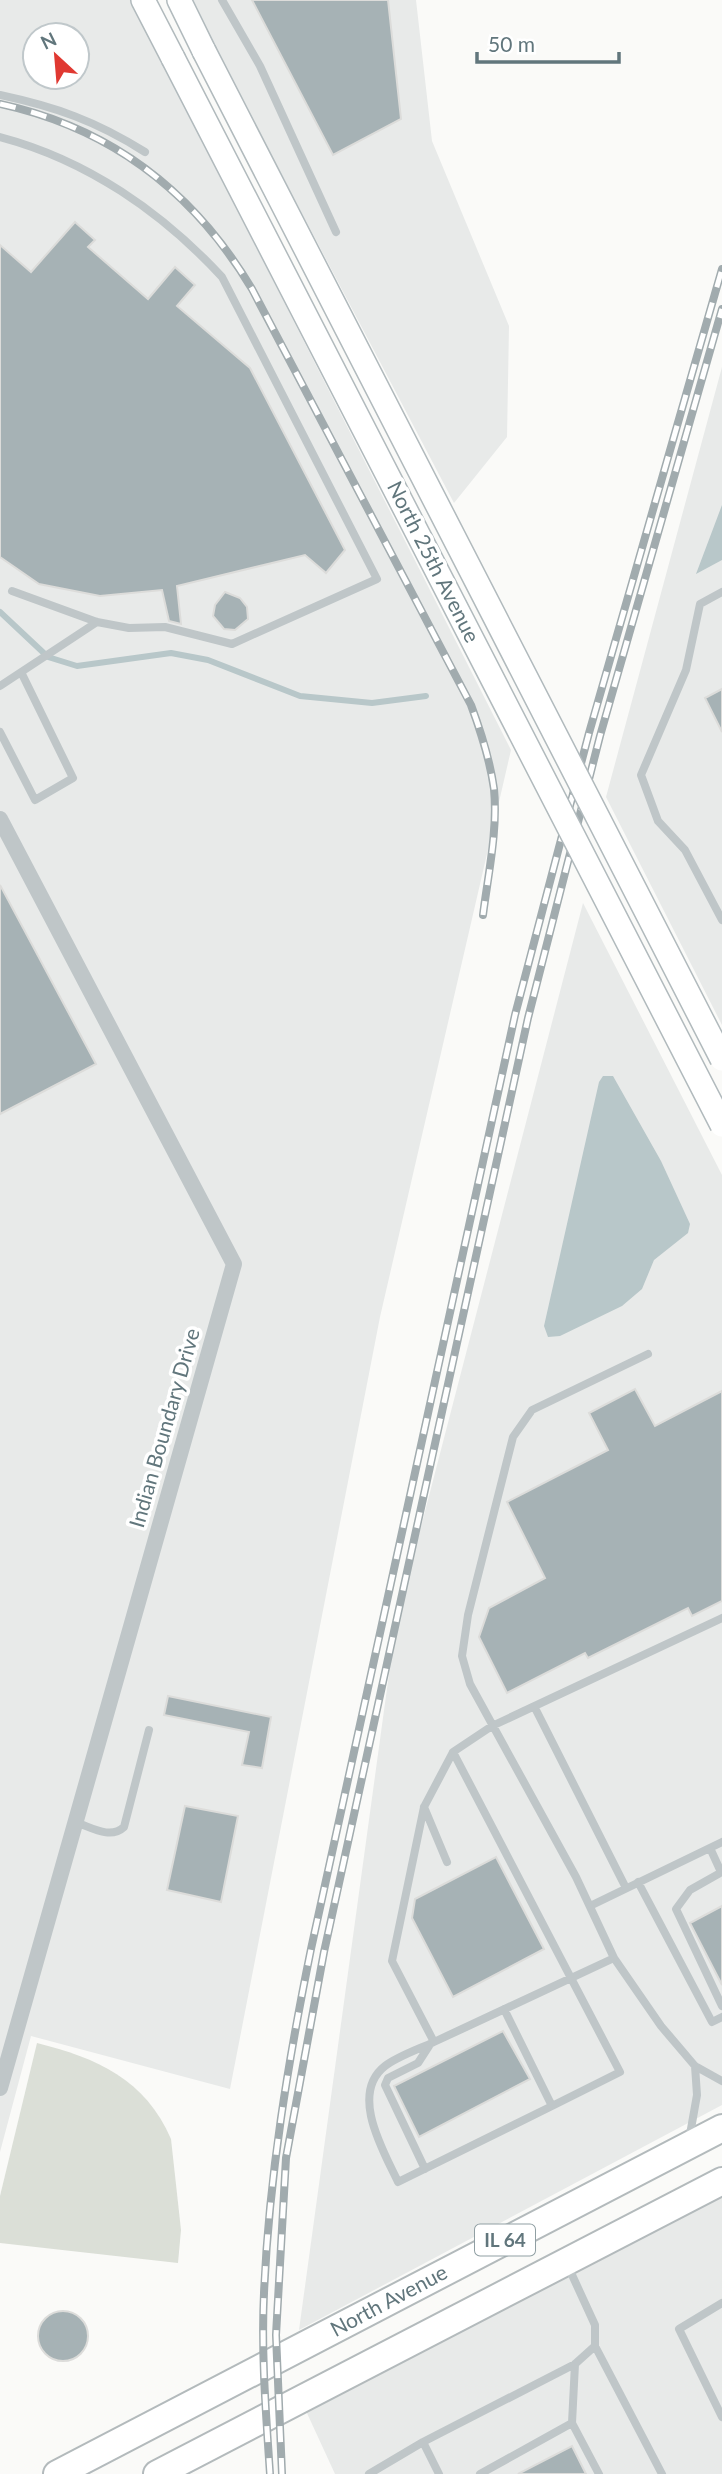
<svg xmlns="http://www.w3.org/2000/svg" width="722" height="2474" font-family="Lato,sans-serif">
  <rect width="100%" height="100%" fill="#fafaf8"/>
  <path fill="#e8eae9" fill-rule="evenodd" d="M0,0H131L511,750L380,1317L230,2089L31,2036L0,2152ZM35,35H77V77H35Z
    M190,0H416L432,141L509,326L507,437L454,503Z
    M722,367V1025L606,797Z
    M583,903L722,1175V2105L299,2330L396,1623Z
    M722,2194V2474H335L306,2411Z"/>
  <path fill="#dbdfd7" d="M37,2043C97,2058 145,2079 171,2139L181,2230L178,2263L0,2243V2196Z"/>
  <path fill="#b8c7c9" d="M722,505V560L696,574Z
    M603,1076H613L661,1161L690,1224L688,1233L654,1260L642,1289L622,1306L560,1336L548,1337L544,1326L599,1082Z"/>
  <g fill="none" stroke-linecap="round" stroke-linejoin="round">
    <path stroke="#b8c7c9" stroke-width="6" d="M0,612L48,657L77,666L171,653L208,660L300,696L372,703L426,696"/>
  </g>
  <path fill="#a6b2b5" stroke="#dcdcda" stroke-width="2" d="M252,0H388L401,119L333,155Z
    M75,222L95,240L88,247L148,299L175,267L195,285L177,306L250,368L345,550L326,573L305,555L177,586L181,624L169,621L162,590L100,596L39,584L0,557V245L31,272Z
    M225,592L240,598L247,607L248,619L235,630L224,629L213,616L215,605Z
    M722,689V732L705,698Z
    M0,885L96,1064L0,1114Z
    M635,1389L655,1426L722,1391V1601L692,1616L688,1608L588,1658L585,1653L507,1693L479,1637L489,1608L545,1578L507,1502L608,1450L589,1413Z
    M168,1696L271,1717L262,1768L242,1765L249,1732L164,1715Z
    M185,1806L238,1816L221,1902L167,1890Z
    M496,1857L544,1949L453,1997L412,1918L415,1899Z
    M722,1906V1985L690,1923Z
    M503,2031L530,2079L419,2137L394,2086Z
    M38 2336a25 25 0 1 1 50 0a25 25 0 1 1-50 0Z
    M572,2446L586,2474H518Z"/>
  <g fill="none" stroke-linecap="round" stroke-linejoin="round">
    <g stroke="#b1babd" stroke-width="26">
      <path id="secondary" d="M143,0L173,58
        M179,0L204,51"/>
    </g>
    <g stroke="#b3babc" stroke-width="30">
      <path id="primary" d="M57,2474L722,2128
        M157,2474L722,2181"/>
    </g>
    <path stroke="#bfc6c8" stroke-width="8" d="M222,0L260,66L336,232
      M0,95C56,107 96,121 145,152
      M0,137C87,160 162,212 222,277L377,579L232,644L165,627L129,628L97,622L12,591
      M722,592L700,604L686,670L641,775L658,821L685,850L722,920
      M0,686L97,622
      M0,732L35,800L73,778L22,674
      M648,1354L532,1410L513,1437L468,1615L462,1656L470,1684L576,1877L614,1958L661,2026L695,2066L722,2081
      M535,1708L626,1888
      M453,1752L620,2072L552,2106L504,2009
      M424,1807L447,1862
      M75,1822C91,1827 110,1840 124,1827L149,1730
      M710,1848L721,1872
      M722,1872L690,1890L676,1909L722,2006
      M638,1882L712,2022L722,2017
      M590,1906L722,1842
      M614,1958L434,2042L392,1961L424,1807L453,1752L492,1726L722,1618
      M434,2042C419,2049 398,2056 385,2066C349,2094 384,2152 398,2182L552,2106
      M689,2140L697,2095L695,2066
      M425,2169L385,2085L388,2078L418,2063L429,2046
      M567,2264L595,2325V2346L662,2474
      M722,2303L679,2329L722,2417
      M575,2364L572,2423L599,2474
      M423,2442L439,2474
      M369,2474L423,2442L575,2364L595,2346
      M480,2474L572,2423"/>
    <path stroke="#bfc6c8" stroke-width="16" d="M0,819L234,1264L0,2088"/>
    <use href="#secondary" stroke="#fff" stroke-width="23"/>
    <use href="#primary" stroke="#fff" stroke-width="26"/>
    <g stroke="#a1abae" stroke-width="8">
      <path id="rail" d="M0,104C111,128 194,192 252,289L471,705C481,732 490,760 494,789C498,830 488,875 483,915
        M270,2474C266,2414 261,2353 264,2293C269,2177 288,2062 311,1949L515,1015L589,733L722,269
        M282,2474L276,2335L286,2158L324,1952L528,1018L600,736L722,309"/>
    </g>
    <use href="#rail" stroke="#fff" stroke-width="5" stroke-dasharray="16" stroke-linecap="butt"/>
    <g stroke="#b1babd" stroke-width="26" stroke-linecap="butt">
      <path id="secondary-bridge" d="M204,51L722,1059
        M173,58L722,1125"/>
    </g>
    <use href="#secondary-bridge" stroke="#fff" stroke-width="23"/>
  </g>
  <g text-anchor="middle" stroke-width="7" stroke-linejoin="round" paint-order="stroke">
    <rect fill="#fff" stroke="#909fa3" stroke-width="2" x="475" y="2224.5" width="60" height="31" rx="5"/>
    <g font-size="19" font-weight="bold" fill="#61767c">
      <text x="505" y="2247">IL 64</text>
    </g>
    <g font-size="21" fill="#61767c" stroke="#fff">
      <text transform="translate(433 562) rotate(63)" y="7">North 25th Avenue</text>
      <text transform="translate(165 1428) rotate(-74)" y="7">Indian Boundary Drive</text>
      <text transform="translate(389 2301) rotate(-28)" y="7">North Avenue</text>
    </g>
  </g>
  <g transform="translate(56 56) rotate(334)"><circle r="33" fill="#ffffff" stroke="#c0c8cb" stroke-width="2"/>
  <path d="M0-5L12 26L0 18L-12 26Z" fill="#e03932"/>
  <text y="-10" font-size="19" font-weight="bold" text-anchor="middle" fill="#61767c">N</text>
  </g>
  <path d="M477 52v10h142v-10" fill="none" stroke="#61767c" stroke-width="3.5"/>
  <text x="488" y="52" font-size="21" fill="#61767c" stroke="#ffffff" stroke-width="5" paint-order="stroke">50 m</text>
</svg>
